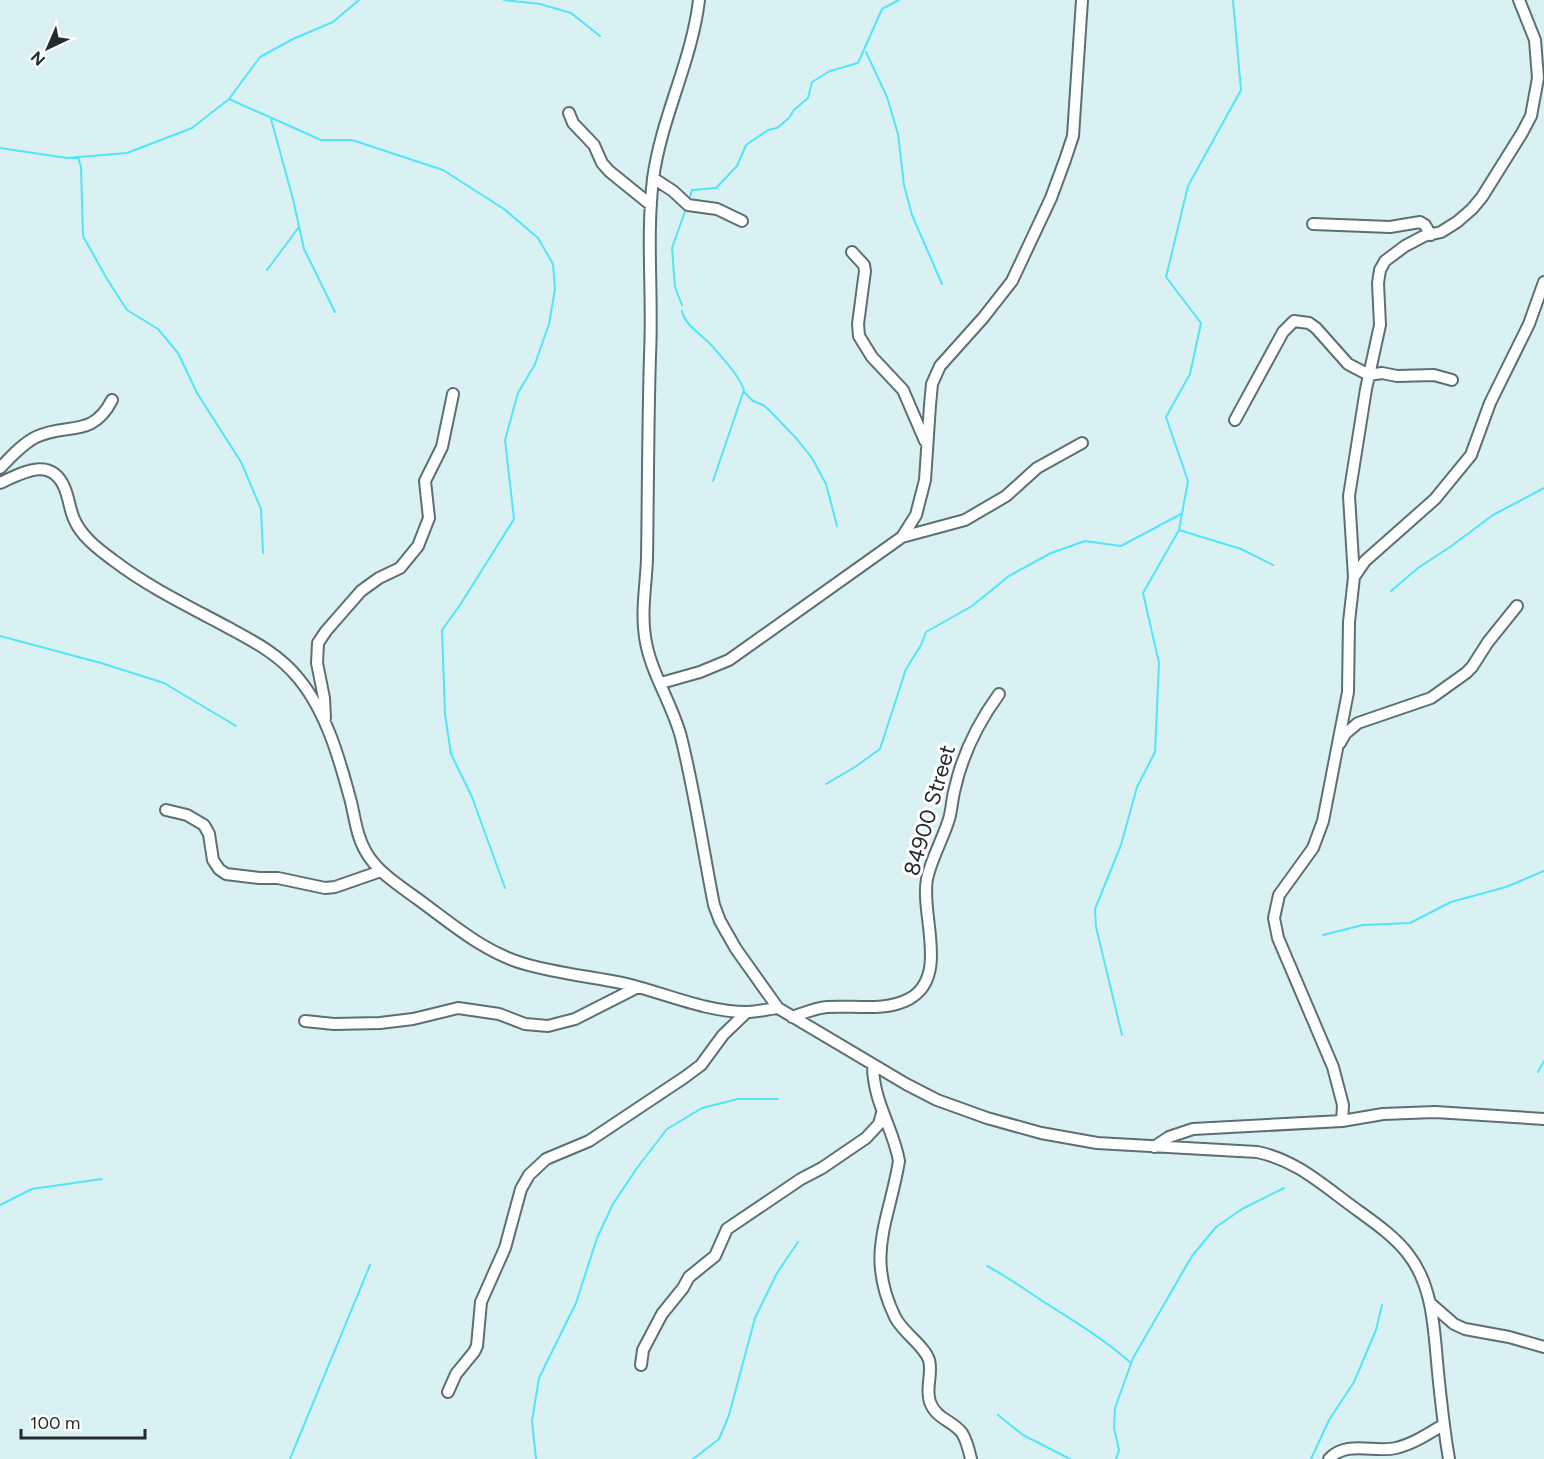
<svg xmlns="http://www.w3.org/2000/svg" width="1544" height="1459" font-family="Figtree,sans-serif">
  <rect width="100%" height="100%" fill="#daf1f4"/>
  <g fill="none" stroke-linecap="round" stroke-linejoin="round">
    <path stroke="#52e4f9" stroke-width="2" d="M504,0L540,4L571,13L600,36
      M866,52L887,97L898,134L904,185L912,215L942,284
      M229,99L321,140H352L443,170L504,209L538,238L553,264L555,289L549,324L535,364L518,393L505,440L514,519L460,605L442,630L445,714L451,754L472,797L505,888
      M271,119L293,199L304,249L335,312
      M0,148L67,158L127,153L192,128L229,99L260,57L293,39L333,22L359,0
      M78,157L81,167L83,236L107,279L127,310L158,329L178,353L197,393L241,462L261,509L263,553
      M689,200L692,190L716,188L737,166L746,145L768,130L777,128L789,118L794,110L808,98L812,82L830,71L858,63L882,9L899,0
      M267,270L299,227
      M682,305L675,287L672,248L687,206
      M682,311C684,325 704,336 713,347C724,360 738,374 744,390L713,481
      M744,392L753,401L763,405L769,410L796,438L812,458L826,484L837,526
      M1179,530L1241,549L1273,565
      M1391,591L1418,568L1450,547L1493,515L1544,488
      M0,636L101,663L164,683L236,726
      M826,784L855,767L880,749L906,669L921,645L926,632L972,606L1009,576L1051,553L1085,541L1121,546L1181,514
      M1323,935L1363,925L1410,923L1451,902L1506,887L1544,871
      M1122,1035L1096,927L1095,909L1121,845L1137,787L1155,752L1159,663L1143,593L1179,530L1188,481L1166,417L1190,374L1201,323L1166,277L1188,186L1241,90L1233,0
      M1538,1072L1544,1061
      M0,1205L32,1189L102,1179
      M987,1266C1008,1277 1027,1291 1047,1304C1077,1323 1105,1340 1131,1363
      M998,1415L1023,1435L1070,1459
      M290,1459L370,1265
      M536,1459L532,1421L539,1378L576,1303L597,1238L613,1204L637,1168L667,1129L702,1108L738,1099H778
      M693,1459L719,1439L729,1415L755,1318L777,1273L798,1242
      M1116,1459L1119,1450L1114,1428L1115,1408L1133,1358L1192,1256L1216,1227L1242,1209L1284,1188
      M1311,1459L1329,1420L1354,1382L1376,1330L1382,1305"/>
    <g stroke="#5c7074" stroke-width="14">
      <path id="minor" d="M699,0C692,61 661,118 653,179C646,238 653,296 650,355C648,423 648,491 647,559C646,585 641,611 645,637C650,672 672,703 681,737C695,793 703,850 714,905L720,921L736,949L778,1008L906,1084L937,1100L987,1118L1041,1133L1097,1143L1257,1152C1292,1159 1317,1180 1345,1201C1366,1217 1392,1233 1408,1254C1434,1287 1434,1332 1438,1372C1441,1402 1444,1430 1449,1459
        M569,113L573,123L594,145L602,163L609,171L651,205
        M653,178L673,191L688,205L717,209L742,221
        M1313,224L1390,227L1420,222L1425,225L1431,235
        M852,252L864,265L865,271L858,324L859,336L872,357L903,390L925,441
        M1235,420L1283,332L1294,321L1309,323L1316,328L1348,364L1369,375L1382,373L1397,376L1434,375L1452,380
        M0,468C11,457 22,444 36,437C67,422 92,439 112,400
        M0,483C24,472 52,456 65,489C69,499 70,510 74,519C81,536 98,549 113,560C148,587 190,607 229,628C255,642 280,655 299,679C327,713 340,761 351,802C355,819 357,837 366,852C378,873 400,886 419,900C452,924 485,953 525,964C559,974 596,977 631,985C669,995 708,1012 747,1012C757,1012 768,1009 778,1008
        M902,537L965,520L1006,496L1037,468L1082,443
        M1354,577L1365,561L1435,499L1471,455L1490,403L1529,324L1544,282
        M661,683L700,672L729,660L902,537L916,515L925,480L930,405L932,384L940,366L983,318L1012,281L1051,198L1065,160L1073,136L1082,0
        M325,718L324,698L317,663L318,643L326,631L361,591L379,578L400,568L418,546L429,518L425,481L442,447L453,394
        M1340,743L1345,734L1358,723L1431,698L1466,673L1472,667L1488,642L1517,606
        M166,810L187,815L204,825L209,834L213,860L219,869L226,874L259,878H278L325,888L335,887L381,871
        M792,1017C804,1013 815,1008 827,1007C854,1005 885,1012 909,999C950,977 920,914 927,879C931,859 943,839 949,819C952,809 952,798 955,788C963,752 978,723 999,694
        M305,1021L334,1024L380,1023L413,1019L458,1008L499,1014L525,1024L548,1026L575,1019L638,987
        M873,1065C873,1102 893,1127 899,1161C889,1222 865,1255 895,1317C903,1333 924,1345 929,1360C933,1374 925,1388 930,1402C936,1419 952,1420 962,1433C967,1441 969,1450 971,1459
        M1342,1121L1343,1105L1333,1067L1278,938L1274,918L1279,895L1313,848L1323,821L1348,692L1349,622L1354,577L1349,496L1366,389L1380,325L1378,283L1380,270L1385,261L1405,246L1424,236L1441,232L1457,222L1472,209L1482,197L1522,133L1531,116L1538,78L1535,40L1519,0
        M1154,1147L1169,1137L1193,1129L1342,1121L1383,1114L1435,1112L1544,1119
        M1430,1303L1454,1324L1465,1329L1509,1337L1544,1347
        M641,1365L643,1350L662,1314L683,1288L689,1277L715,1256L727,1229L801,1179L822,1168L866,1138L879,1124L882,1113
        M448,1392L456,1374L474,1352L477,1346L481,1302L505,1248L521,1189L529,1175L546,1159L589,1141L685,1077L701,1065L723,1035L747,1012
        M1329,1459C1346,1440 1374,1453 1396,1448C1413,1444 1428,1434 1443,1425"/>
    </g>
    <use href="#minor" stroke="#fff" stroke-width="10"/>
  </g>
  <g text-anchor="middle" stroke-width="6" stroke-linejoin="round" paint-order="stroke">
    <g font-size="22" fill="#232b2d" stroke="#fff">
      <text transform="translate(929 810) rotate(-74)" y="8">84900 Street</text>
    </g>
  </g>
  <g transform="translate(48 48) rotate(224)" stroke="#ffffff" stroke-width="4.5" paint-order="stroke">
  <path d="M0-4.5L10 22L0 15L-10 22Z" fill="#232b2d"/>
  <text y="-9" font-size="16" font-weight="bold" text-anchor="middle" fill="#232b2d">N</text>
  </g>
  <path d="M21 1429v9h124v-9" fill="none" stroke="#232b2d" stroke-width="3"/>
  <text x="30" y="1429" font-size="18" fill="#232b2d" stroke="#ffffff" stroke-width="4.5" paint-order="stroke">100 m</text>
</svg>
